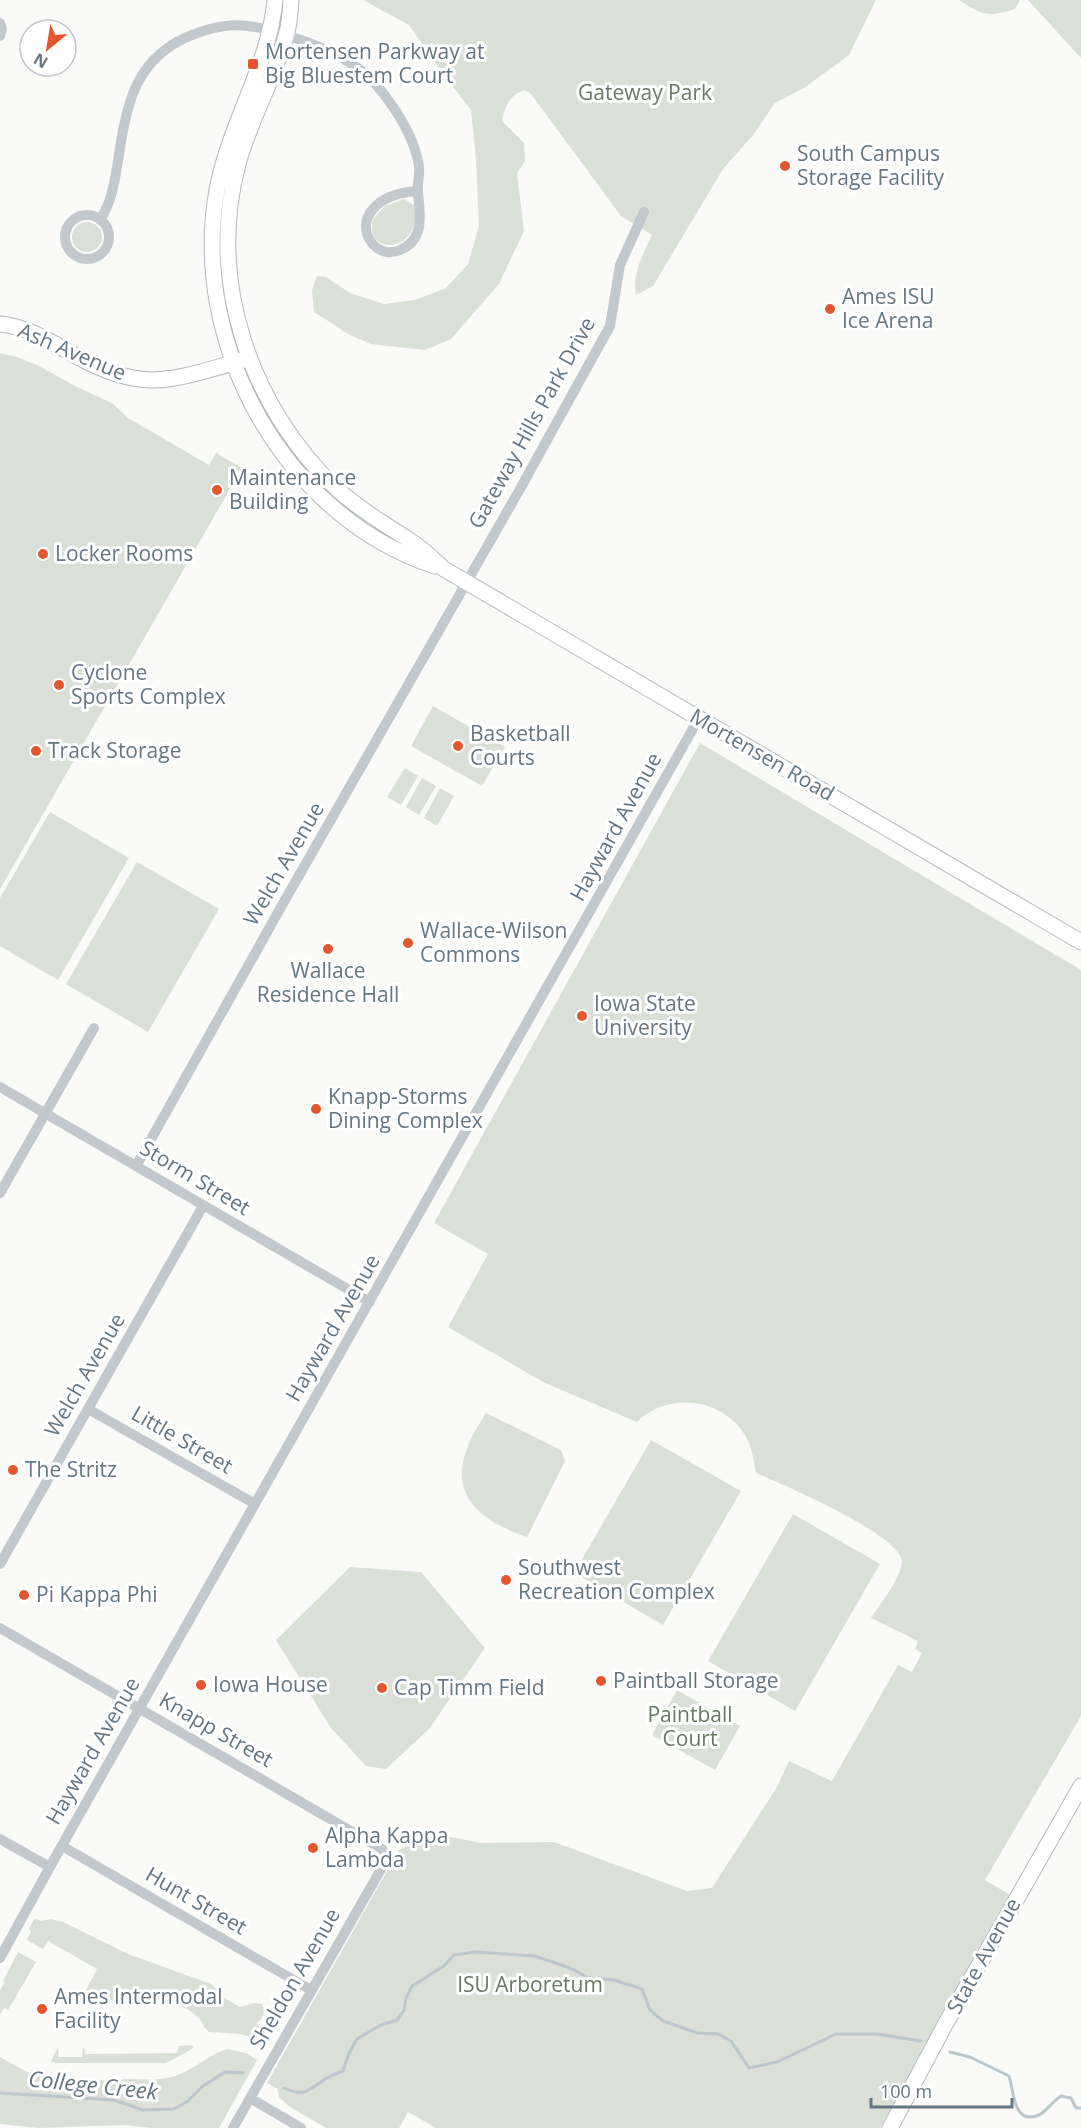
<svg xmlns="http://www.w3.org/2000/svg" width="1081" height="2128" font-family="'Open Sans',sans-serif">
  <rect width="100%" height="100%" fill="#fafaf8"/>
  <path fill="#dadfd7" d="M363,0H876L849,55L804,88L775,103L753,135L723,169L653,286L636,295C632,274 643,254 652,235L621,216L531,94L525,90C509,95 505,106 502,121L524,143L525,161L517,173L524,231L499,284L451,339L425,350L371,344L350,335L314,312L312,290L317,276L326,277L350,293L384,304L415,300L446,288L468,264L479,226L476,159L471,110L440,70L409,25Z
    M959,0H1020L1015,9C986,18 983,15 959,0Z
    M1028,0H1081V58Z
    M404,199L414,205C424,252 364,259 373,219L385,206Z
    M72 237a15 15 0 1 1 30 0a15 15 0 1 1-30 0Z
    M0,353L17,357L39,366L77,387L112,403L128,418L209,465L216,453L242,468L0,889Z
    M433,706L505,747L482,786L411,746Z
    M700,743L1081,970V1716L985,1880L1010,1895L880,2128H436L408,2112L399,2128H326L290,2107L279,2097L278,2089L267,2083L399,1850L430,1833L482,1843L554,1842L687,1891L712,1888L777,1787L789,1761L832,1781L898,1665L912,1672L922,1653L915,1649L918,1641L871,1618C880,1604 901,1578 902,1562C902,1535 781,1484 756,1473C754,1461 752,1448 746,1437C724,1398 668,1391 637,1422L545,1383L448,1327L488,1254L434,1223Z
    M405,768L418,776L401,805L387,797Z
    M422,778L436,786L419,815L406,807Z
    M440,788L454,796L437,826L424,818Z
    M50,812L129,858L58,980L0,946V898Z
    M137,862L219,909L148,1032L66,984Z
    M486,1413L561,1450L565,1461L527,1537C483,1522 447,1497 468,1446C472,1434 480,1423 486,1413Z
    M651,1440L741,1491L663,1625L574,1573Z
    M793,1514L880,1564L795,1711L708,1661Z
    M350,1567L421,1572L485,1648L429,1729L386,1769L366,1766L331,1728L276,1640Z
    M677,1690L740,1726L715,1770L652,1735Z
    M35,1918L40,1921L51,1919L63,1922L128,1954L211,1984L226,1999L240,2007L254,2003L262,2004C266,2013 263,2018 256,2024L273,2034L267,2043L241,2034L209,2032L204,2027L201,2020L189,2010L182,2007H166V2000H89L88,2006L84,2005L91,1993L86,1990L97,1969L48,1941L43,1949L27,1940L31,1931L29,1929Z
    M18,1952L36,1962L8,2010L4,2008L0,2014V1990L5,1982L3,1981Z
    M191,2045L194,2047L187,2052L166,2063H56L51,2061L58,2047L59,2057H82L83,2048H84L85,2054L177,2053L179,2046Z
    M228,2049L246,2053L257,2060L219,2128H152L124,2125L38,2128L0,2124V2057L31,2074L33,2071C62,2085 97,2080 129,2079C144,2079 160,2081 175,2076C194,2070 208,2054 228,2049Z"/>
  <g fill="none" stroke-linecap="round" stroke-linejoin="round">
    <path stroke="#bbc7cb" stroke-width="3" d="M950,2052L970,2057L1009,2076C1014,2091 1013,2126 1039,2115C1047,2111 1053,2101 1061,2096L1071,2098L1076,2108H1081
      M284,2088C304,2097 308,2091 325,2079C330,2076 337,2073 343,2071L349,2053L357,2039L381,2025L397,2020L404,2010L406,1998L412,1986L444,1966L454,1955L475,1952L535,1956L570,1968L589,1978L614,1980L642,1989L650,2010L663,2021L697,2033L718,2034L731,2041L749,2068L777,2062L836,2034H877L921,2041
      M0,2093L114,2100L143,2110L174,2109L188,2101L203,2086L225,2072L243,2073"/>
    <g stroke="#b3babf" stroke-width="17">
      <path id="secondary" d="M275,0C269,66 229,124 217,190C189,344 285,517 435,566
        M291,0C290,12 290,24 286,36C274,80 250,119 238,164C207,281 250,408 338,490C360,510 385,524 409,540C422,548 433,559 444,569L1081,942
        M0,324C29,327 51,342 76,356C145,394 172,380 243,360
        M890,2128L946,2023L1081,1786"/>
    </g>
    <path stroke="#c3c8cc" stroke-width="10" d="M0,23L2,29L0,36
      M65 237a22 22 0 1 1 44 0a22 22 0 1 1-44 0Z
      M100,220C113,200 115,178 119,155C126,103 137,56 192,35C222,23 244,22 275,32C318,44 359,59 386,97C401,117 415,141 419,166C420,175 417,184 418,193C420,213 425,238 402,249C377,263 354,229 373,209C384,196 401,192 418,191
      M0,1087L370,1302
      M136,1166L281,907L520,489L610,326L620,265L644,212
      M0,1193L94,1028
      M88,1409L255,1504
      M0,1564L203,1206
      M0,1628L382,1849L385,1853L384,1864L233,2128
      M0,1839L50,1867
      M62,1846L311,1990
      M0,1958L56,1856L699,718
      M250,2098L301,2128"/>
    <use href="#secondary" stroke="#fff" stroke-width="15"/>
  </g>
  <g fill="#e4572e" stroke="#fff" stroke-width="2">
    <rect x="247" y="58" width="12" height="12" rx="3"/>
    <circle cx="785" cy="166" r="6"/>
    <circle cx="830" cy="309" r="6"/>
    <circle cx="217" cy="490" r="6"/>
    <circle cx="43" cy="554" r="6"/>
    <circle cx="59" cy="685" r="6"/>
    <circle cx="458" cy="746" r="6"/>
    <circle cx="36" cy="751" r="6"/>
    <circle cx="408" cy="943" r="6"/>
    <circle cx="328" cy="949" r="6"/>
    <circle cx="582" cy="1016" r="6"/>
    <circle cx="316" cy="1109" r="6"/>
    <circle cx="13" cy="1470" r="6"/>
    <circle cx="506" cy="1580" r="6"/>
    <circle cx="24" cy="1595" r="6"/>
    <circle cx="601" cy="1681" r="6"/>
    <circle cx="201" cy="1685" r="6"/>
    <circle cx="382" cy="1688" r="6"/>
    <circle cx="313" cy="1848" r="6"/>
    <circle cx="42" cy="2009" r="6"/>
  </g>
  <g text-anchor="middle" stroke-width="6" stroke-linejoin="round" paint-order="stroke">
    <g font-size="21" fill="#657683" stroke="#fff" text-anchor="start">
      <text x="265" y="59">Mortensen Parkway at<tspan x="265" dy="24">Big Bluestem Court</tspan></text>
      <text x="797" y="161">South Campus<tspan x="797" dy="24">Storage Facility</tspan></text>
      <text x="842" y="304">Ames ISU<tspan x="842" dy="24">Ice Arena</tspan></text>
      <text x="229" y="485">Maintenance<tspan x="229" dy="24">Building</tspan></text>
      <text x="55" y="561">Locker Rooms</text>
      <text x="71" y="680">Cyclone<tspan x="71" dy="24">Sports Complex</tspan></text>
      <text x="470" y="741">Basketball<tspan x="470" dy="24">Courts</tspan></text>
      <text x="48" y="758">Track Storage</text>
      <text x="420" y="938">Wallace-Wilson<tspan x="420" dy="24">Commons</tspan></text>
      <text x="328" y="978" text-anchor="middle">Wallace<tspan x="328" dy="24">Residence Hall</tspan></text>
      <text x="594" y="1011">Iowa State<tspan x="594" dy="24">University</tspan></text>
      <text x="328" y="1104">Knapp-Storms<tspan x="328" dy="24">Dining Complex</tspan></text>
      <text x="25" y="1477">The Stritz</text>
      <text x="518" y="1575">Southwest<tspan x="518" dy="24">Recreation Complex</tspan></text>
      <text x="36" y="1602">Pi Kappa Phi</text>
      <text x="613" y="1688">Paintball Storage</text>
      <text x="213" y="1692">Iowa House</text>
      <text x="394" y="1695">Cap Timm Field</text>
      <text x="325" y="1843">Alpha Kappa<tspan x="325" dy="24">Lambda</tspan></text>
      <text x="54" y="2004">Ames Intermodal<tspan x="54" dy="24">Facility</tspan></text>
    </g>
    <g font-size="21" fill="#687a64" stroke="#fff">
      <text x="645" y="100">Gateway Park</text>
      <text x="690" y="1722">Paintball<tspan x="690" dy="24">Court</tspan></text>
      <text x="530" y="1992">ISU Arboretum</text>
    </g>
    <g font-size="21" fill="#657683" stroke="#fff">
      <text transform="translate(72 352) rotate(23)" y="7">Ash Avenue</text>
      <text transform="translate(532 423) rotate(-61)" y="7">Gateway Hills Park Drive</text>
      <text transform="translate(762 755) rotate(30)" y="7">Mortensen Road</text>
      <text transform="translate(616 827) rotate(-61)" y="7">Hayward Avenue</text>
      <text transform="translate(284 864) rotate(-60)" y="7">Welch Avenue</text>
      <text transform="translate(195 1178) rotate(31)" y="7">Storm Street</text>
      <text transform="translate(333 1328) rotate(-60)" y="7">Hayward Avenue</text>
      <text transform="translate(85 1375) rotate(-60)" y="7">Welch Avenue</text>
      <text transform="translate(182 1440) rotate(30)" y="7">Little Street</text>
      <text transform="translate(216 1730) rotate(30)" y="7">Knapp Street</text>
      <text transform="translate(93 1751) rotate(-60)" y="7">Hayward Avenue</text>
      <text transform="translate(196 1901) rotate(30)" y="7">Hunt Street</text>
      <text transform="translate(984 1956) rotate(-61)" y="7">State Avenue</text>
      <text transform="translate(295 1979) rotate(-60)" y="7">Sheldon Avenue</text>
    </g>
    <g font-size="22" font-style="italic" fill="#60757c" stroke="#fff">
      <text transform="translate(93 2085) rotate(6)" y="8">College Creek</text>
    </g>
  </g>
  <g transform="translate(48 48) rotate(210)"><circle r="28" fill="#ffffff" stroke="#c1c8cd" stroke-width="1.5"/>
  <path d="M0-4.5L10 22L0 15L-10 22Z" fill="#e4572e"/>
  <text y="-9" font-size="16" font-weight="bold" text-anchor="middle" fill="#657683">N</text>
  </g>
  <path d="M871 2098v9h141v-9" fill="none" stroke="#657683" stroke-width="3"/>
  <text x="880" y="2098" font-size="18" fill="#657683" stroke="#ffffff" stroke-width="4.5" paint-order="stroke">100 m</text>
</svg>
